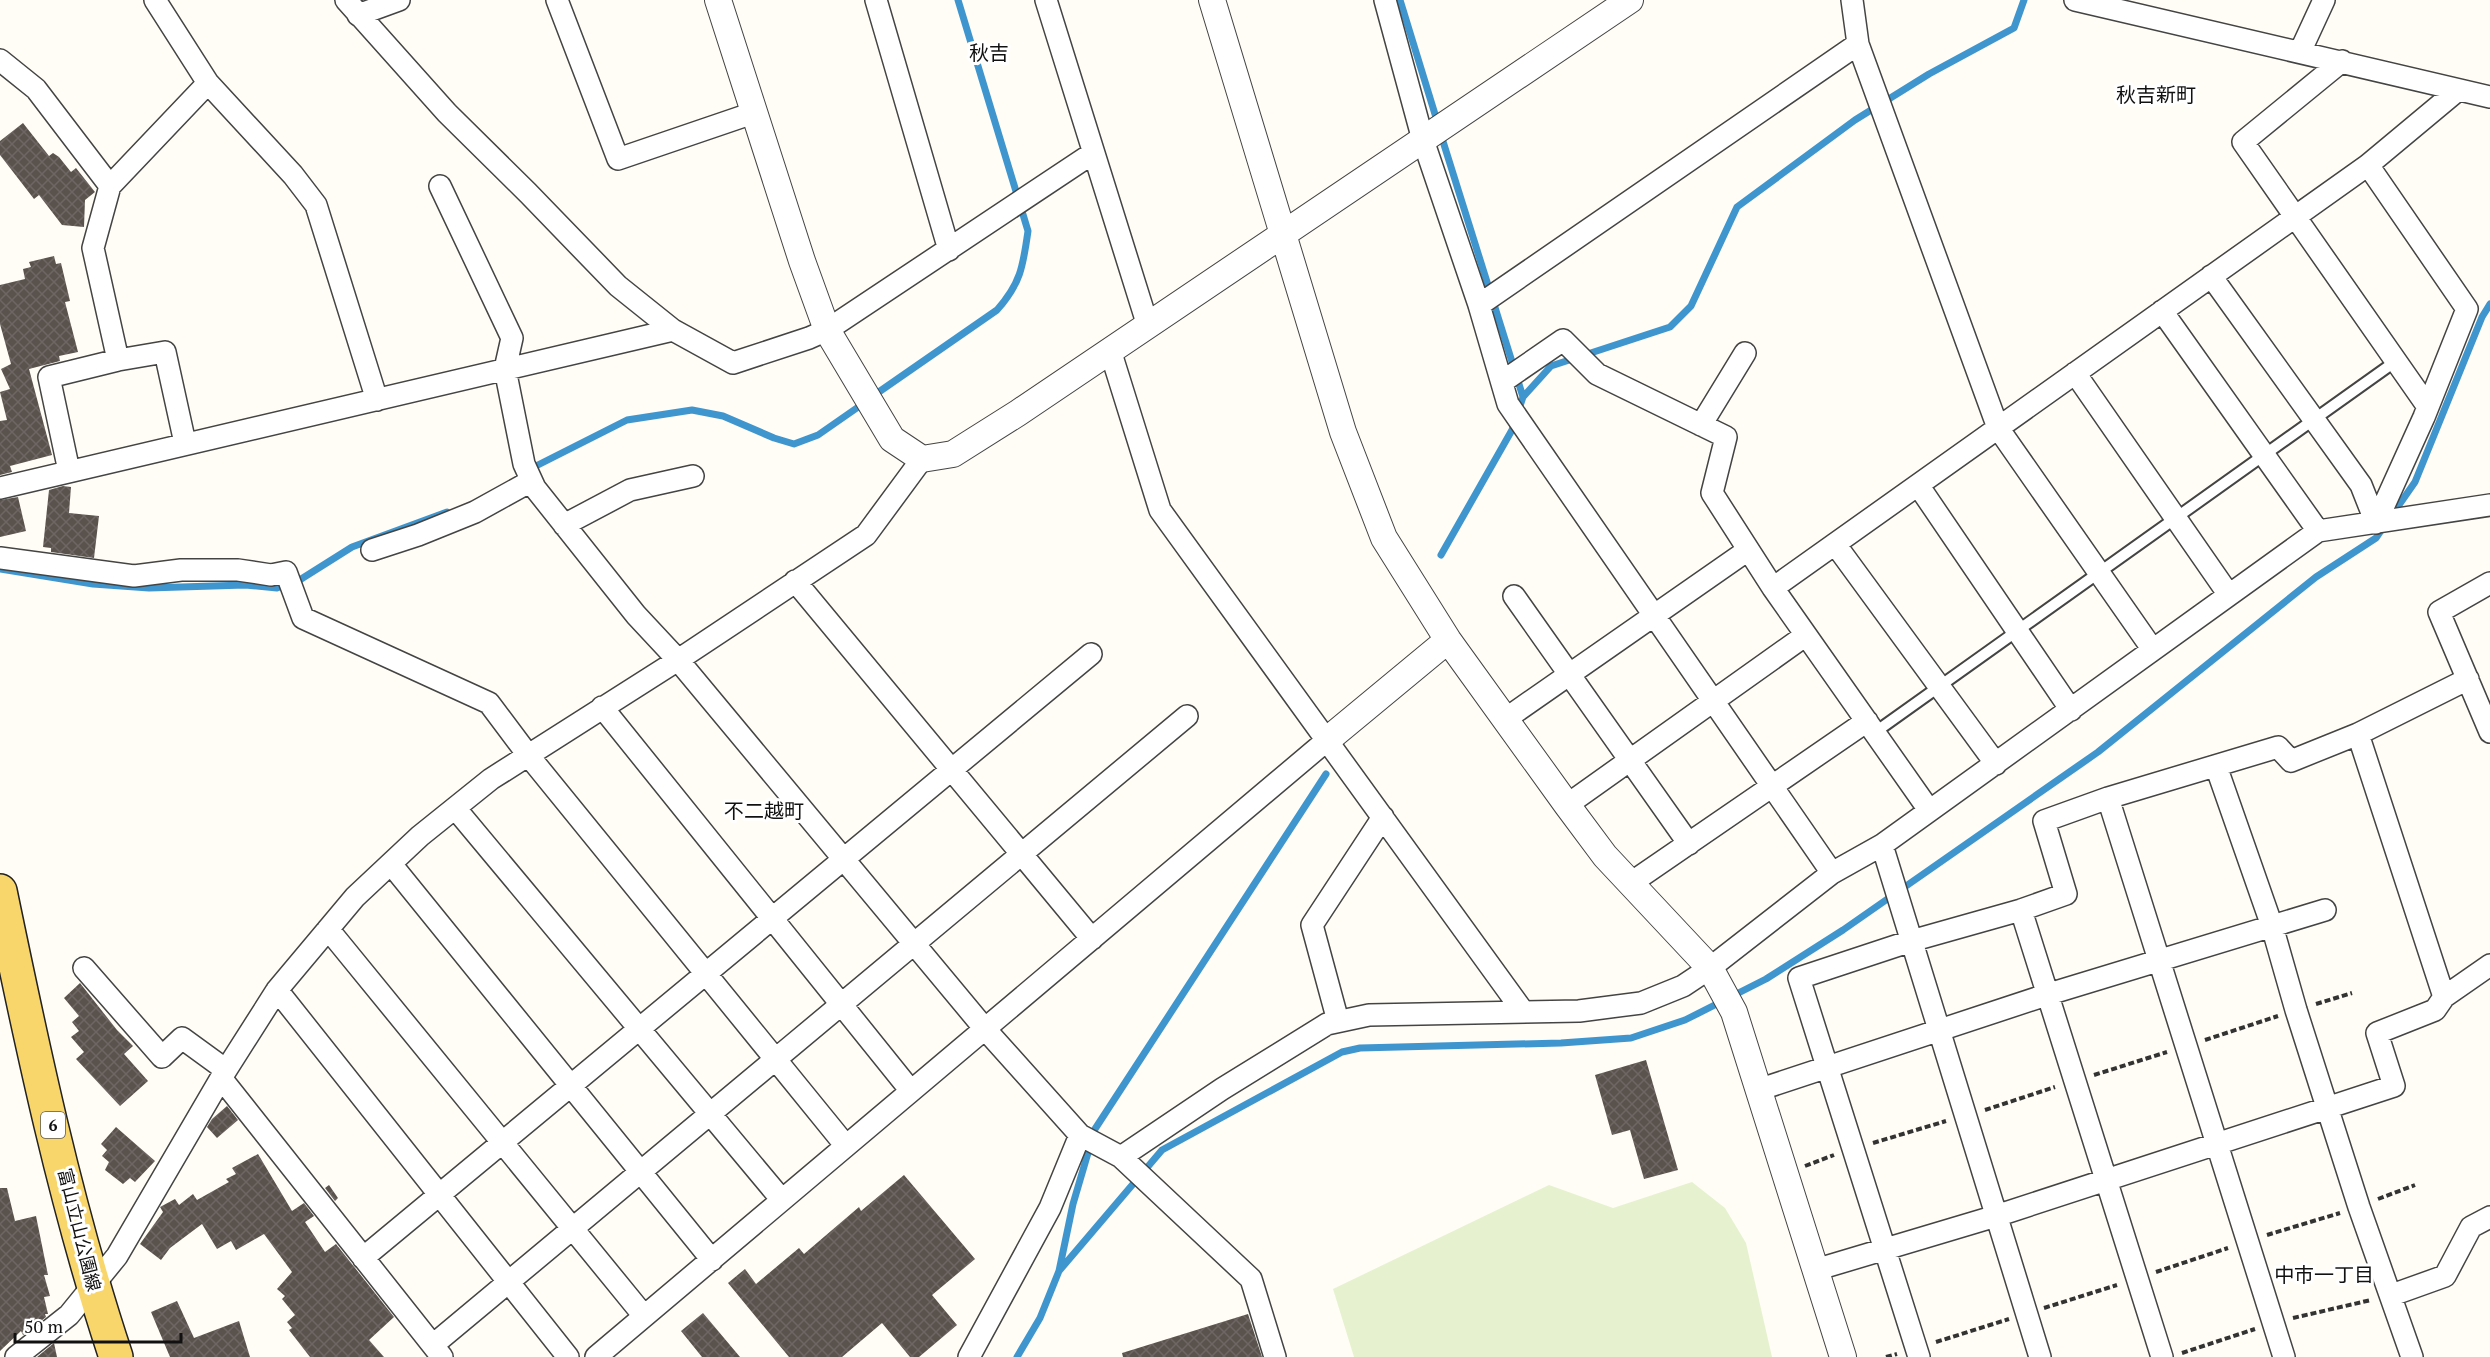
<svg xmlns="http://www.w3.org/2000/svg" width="2490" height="1357" font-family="'PT Serif','Noto Sans JP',serif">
  <defs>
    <pattern id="building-cross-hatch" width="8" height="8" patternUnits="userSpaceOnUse" patternTransform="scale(1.5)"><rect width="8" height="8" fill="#5a524d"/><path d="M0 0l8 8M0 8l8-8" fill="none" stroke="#6d6662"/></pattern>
  </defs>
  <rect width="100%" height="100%" fill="#fffdf5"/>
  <path fill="#e6f2cf" d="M1692,1182L1725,1208L1746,1243L1772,1357H1354L1333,1289L1549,1185L1613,1208Z"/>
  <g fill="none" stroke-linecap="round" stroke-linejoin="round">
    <path stroke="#3f96cf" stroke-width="7" d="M1400,0L1438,124
      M873,396L997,310C1021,283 1023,266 1028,231L958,0
      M1523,397L1551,366L1670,327L1691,306L1737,207L1855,120L1929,74L2014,28L2024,0
      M528,470L627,420L692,410L723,416L774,438L794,444L818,435L864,403
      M2392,515L2415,482L2482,317L2490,304
      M1441,555L1512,430L1523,397L1441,135
      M0,569L93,584L149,588L245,585L277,588L298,581L352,547L447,512
      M1059,1271L1162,1150L1342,1052L1360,1048L1561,1043L1631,1038L1685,1020L1766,979L1843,930L2098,752L2316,577L2376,538L2384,526
      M1017,1357L1040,1318L1059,1271L1073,1204L1095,1129L1326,774"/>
  </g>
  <path fill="url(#building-cross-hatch)" d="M23,123L49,156L53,153L59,157L71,172L76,168L95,192L85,200L84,227L62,225L39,195L34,199L0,155V141Z
    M54,256L56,264L61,263L70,301L65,302L78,352L59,356L60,361L29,369L52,455L10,466L12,472L0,475V421L7,420L0,392L10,389L1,369L11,364L0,324V285L25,279L23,269L31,267L29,262Z
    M63,486L71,487L69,513L99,516L94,558L51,552V548L43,547L49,490Z
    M18,497L26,531L0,537V500Z
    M80,983L117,1030L133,1046L124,1054L148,1081L120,1106L76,1059L84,1052L71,1037L79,1031L72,1022L79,1016L64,998Z
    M1646,1060L1678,1170L1644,1179L1630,1130L1612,1135L1595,1075Z
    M227,1106L238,1120L217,1138L207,1127L212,1119Z
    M116,1127L155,1161L135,1182L130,1178L123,1184L105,1170L109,1162L102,1156L107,1150L101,1144Z
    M258,1154L292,1211L304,1203L314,1216L305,1222L325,1252L336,1244L394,1317L369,1340L384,1357H310L289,1330L292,1328L287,1322L295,1315L282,1299L285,1296L277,1289L292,1272L264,1234L236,1250L231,1241L217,1249L202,1224L170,1248L161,1260L140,1244L163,1212L160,1207L175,1199L179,1205L193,1194L197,1200L229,1182L226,1179L236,1174L232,1168Z
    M904,1175L975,1259L932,1295L957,1325L919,1357H910L882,1323L842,1357H789L728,1283L745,1269L756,1284L799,1248L804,1254L859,1207L861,1211Z
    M329,1185L338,1198L335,1201L325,1188Z
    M0,1188H7L15,1221L36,1216L48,1275H44L50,1296L44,1297L48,1314H45L46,1317L23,1335L21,1331L0,1351Z
    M177,1301L194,1338L239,1321L250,1357H170L151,1312Z
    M703,1313L740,1357H702L681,1331Z
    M1248,1314L1262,1357H1123L1122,1353Z
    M54,1343L57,1357H37Z"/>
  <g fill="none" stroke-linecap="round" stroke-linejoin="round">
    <g stroke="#444" stroke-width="14">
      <path id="service" d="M1874,733L2396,361"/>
    </g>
    <g stroke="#444" stroke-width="24">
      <path id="minor" d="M155,0L208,83L293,175L316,205L377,400
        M346,0L447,113L528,193L618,286L673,330L733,363L809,338L827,330L1093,153
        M557,0L618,159L753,113
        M876,0L949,250
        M1046,0L1148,326
        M1385,0L1423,140L1479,305L1508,404L1832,873
        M1852,0L1858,44L1998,428L2153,650
        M2075,0L2490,97
        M358,15L399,0
        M2300,52L2324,0
        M0,60L36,89L110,186
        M2342,61L2243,142L2428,407
        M2368,165L2467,309L2424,417L2376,523
        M440,186L512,338L505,369L524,464L535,488L636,615L678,660L985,1029L1080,1135L1121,1157L1251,1279L1275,1357
        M2211,276L2361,485L2376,523
        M1479,305L1858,44
        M2162,311L2318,531
        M1110,350L1160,510L1522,1010
        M118,360L165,352L185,443
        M2075,373L2229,595
        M1502,382L1563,340L1597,374L1726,437L1712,493L1773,588L1929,810
        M1701,425L1745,353
        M69,471L49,377L118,360L93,248L110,186L208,83
        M1918,485L2071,710
        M0,488L673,330
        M564,525L630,490L693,476
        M1835,544L1996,764
        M372,550L418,535L475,512L531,481
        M0,558L134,576L181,570H238L271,575L286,572L303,618L489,703L528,755L846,1146
        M795,581L1092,939
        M2490,583L2439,612L2490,732
        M1773,588L2368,165L2458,90
        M1514,596L1689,844
        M602,707L911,1091
        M1504,720L1748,550
        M2216,766L2272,926L2296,1010L2359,1207L2412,1357
        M2108,798L2284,1357
        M1567,805L1806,635
        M455,808L782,1200
        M1882,845L2040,1357
        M391,864L712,1260
        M1631,883L1867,721
        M2021,910L2162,1357
        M328,929L644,1316
        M84,968L162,1057L182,1038L226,1070
        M277,990L568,1357
        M2444,997L2358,734L2468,679
        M1338,1021L1312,925L1383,817
        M221,1078L442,1357
        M1758,1090L2049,994L2325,910
        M1121,1157L1222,1089L1327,1024L1369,1015L1579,1011L1641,1003L1683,986L1710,968L1832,873L1882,845L2318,531L2490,505
        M363,1258L1091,654
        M1815,1270L1996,1216L2394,1086L2377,1033L2435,1010L2444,997L2490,965
        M2392,1295L2445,1276L2471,1227L2490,1217
        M433,1345L1187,716
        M16,1357L69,1315L117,1256L221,1078L277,990L355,897L420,836L491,779L678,660L866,535L922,459
        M596,1357L1326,741
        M969,1357L1050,1208L1080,1135
        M1919,1357L1799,978L1911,941L2021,910L2066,894L2044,821L2108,798L2278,747L2291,761L2358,734"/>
    </g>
    <g stroke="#444" stroke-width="28">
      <path id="tertiary" d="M718,0L802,261L827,330L892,439L922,459L953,454L1018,413L1630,0
        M1212,0L1343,432L1384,538L1448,640L1567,805L1605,856L1710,968L1734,1012L1843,1357
        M1326,741L1448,640"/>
    </g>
    <g stroke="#222" stroke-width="36">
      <path id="primary" d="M0,891C32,1046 66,1207 116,1357"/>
    </g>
    <path stroke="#333" stroke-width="4" stroke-dasharray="6 3" stroke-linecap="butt" d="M2316,1004L2352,993
      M2205,1040L2278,1016
      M2094,1075L2167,1052
      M1985,1110L2055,1087
      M1873,1143L1946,1121
      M1805,1166L1834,1155
      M2378,1199L2415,1185
      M2267,1235L2340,1213
      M2156,1272L2228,1248
      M2044,1308L2117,1285
      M2293,1318L2371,1300
      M1936,1342L2009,1319
      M2182,1353L2255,1329
      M1886,1357L1897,1354"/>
    <use href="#service" stroke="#fff" stroke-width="10"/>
    <use href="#minor" stroke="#fff" stroke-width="21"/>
    <use href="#tertiary" stroke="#fff" stroke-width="26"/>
    <use href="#primary" stroke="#f9d66b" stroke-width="33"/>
  </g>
  <g text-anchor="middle" stroke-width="6" stroke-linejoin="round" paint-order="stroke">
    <rect fill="#fff" stroke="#585858" stroke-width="1.5" x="41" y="1112" width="24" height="26" rx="4.5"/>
    <g font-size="16" font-weight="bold" fill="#111">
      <text x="53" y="1131">6</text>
    </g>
    <g font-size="18" fill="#111" stroke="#fff">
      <text transform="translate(79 1230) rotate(76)" y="6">富山立山公園線</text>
    </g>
    <g font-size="20" fill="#111" stroke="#fff">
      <text x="989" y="60">秋吉</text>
      <text x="2156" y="102">秋吉新町</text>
      <text x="764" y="818">不二越町</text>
      <text x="2324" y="1282">中市一丁目</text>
    </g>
  </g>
  <path d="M15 1333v9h166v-9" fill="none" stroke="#111111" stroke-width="3"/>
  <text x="24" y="1333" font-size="18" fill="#111111" stroke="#ffffff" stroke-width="4.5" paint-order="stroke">50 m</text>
</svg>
